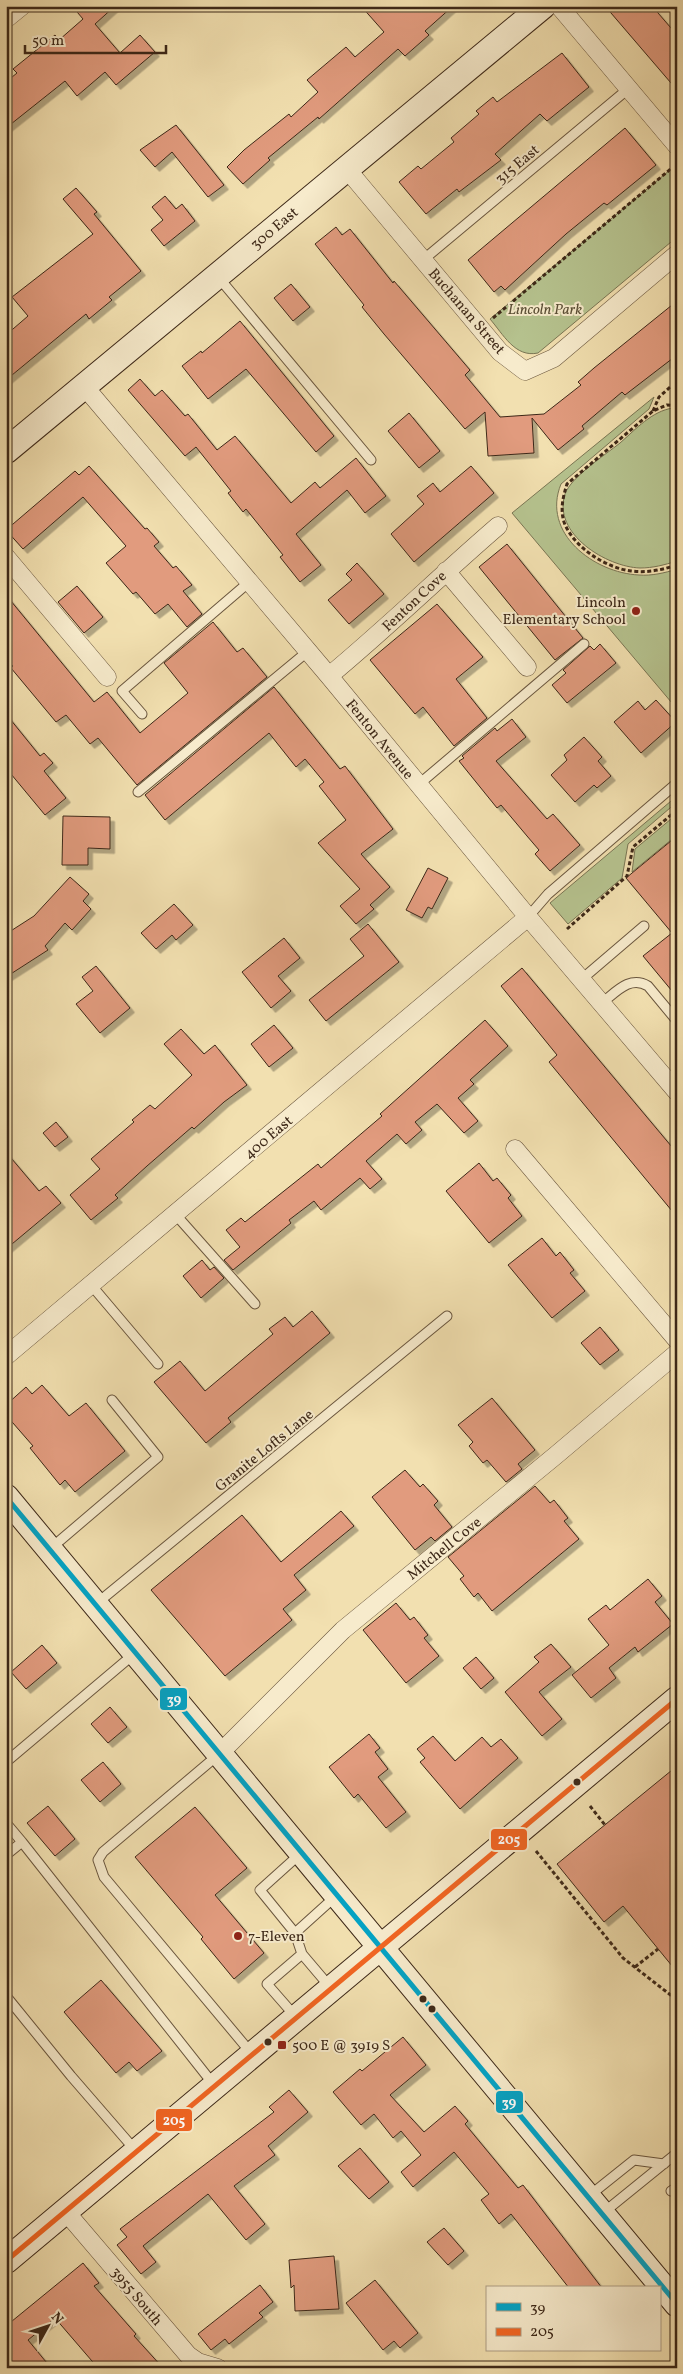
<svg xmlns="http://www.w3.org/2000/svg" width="683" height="2374" font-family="Vollkorn,serif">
  <defs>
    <filter id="shadow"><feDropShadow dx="4.5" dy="4.5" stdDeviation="0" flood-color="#0004"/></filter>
  </defs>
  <rect width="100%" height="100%" fill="#f2e0b0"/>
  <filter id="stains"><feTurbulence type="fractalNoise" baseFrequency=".004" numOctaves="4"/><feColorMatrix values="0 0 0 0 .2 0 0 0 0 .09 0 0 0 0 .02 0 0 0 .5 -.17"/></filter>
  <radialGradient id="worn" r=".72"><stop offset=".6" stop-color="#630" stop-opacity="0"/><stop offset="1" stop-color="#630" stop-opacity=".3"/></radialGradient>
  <path fill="#b6c38f" stroke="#7a7654" d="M676,165L677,237L538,353C515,358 503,334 490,319Z
    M654,397L649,409L561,484C541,533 594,573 639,575C651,576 665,573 677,569V709L512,513Z
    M673,408L677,409V561C664,565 653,568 640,568C607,567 552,534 565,494C571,477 605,455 620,443C636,429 652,411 673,408Z
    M677,796V802L628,844L622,878L568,924L550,903Z
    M677,814V835L632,872L635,849Z"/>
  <path fill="#e19b7e" stroke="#3d2818" filter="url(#shadow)" d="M72,6H115L95,24L120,53L140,35L155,52L116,85L105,72L77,96L65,81L6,128V82L17,73L13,69L55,35L59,40L83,19Z
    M361,6H453L425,31L429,35L405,56L398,49L319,119L318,117L268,158L270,160L243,184L227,167L244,150L289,114L291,117L318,92L307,80L346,47L355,57L384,32Z
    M605,6H652L677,35V90Z
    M562,53L589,87L547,121L540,114L495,154L501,160L459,192L457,189L426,214L399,182L418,166L421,169L454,142L451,138L479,114L476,111L493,97L497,102Z
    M176,125L224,185L208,197L172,152L155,167L140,150Z
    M625,128L656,165L607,205L604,203L566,234L505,290L501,286L494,292L468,260Z
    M76,188L97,212L94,214L141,271L109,297L112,300L89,319L86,314L6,380V335L28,316L12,297L93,234L63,199Z
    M165,196L176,209L182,204L195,221L164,246L151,230L163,220L152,207Z
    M336,227L342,235L350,229L393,283L394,281L470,370L465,375L500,417L544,414L581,385L578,382L594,368L677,301V355L625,395L622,392L582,426L584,429L558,450L532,418L534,453L488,456L485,412L465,429L384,334L362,307L364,305L315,244Z
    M291,284L310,307L293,321L274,298Z
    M240,321L334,436L316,452L246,369L208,399L182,366L201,351L202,353Z
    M140,379L155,396L162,390L185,416L188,414L217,450L235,436L291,503L315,482L320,488L356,458L386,496L365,513L347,490L296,534L321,565L300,582L280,557L283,555L246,509L243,512L228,493L231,491L196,447L185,456L128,390Z
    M409,413L440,451L419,468L388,431Z
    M89,466L145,529L147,528L159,542L154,546L173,568L176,566L192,585L183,591L202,614L187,627L168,604L155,614L136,592L133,594L106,563L126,546L83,497L23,549L6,530L75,471L79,475Z
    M471,466L494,493L414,562L391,534L424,504L417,496L433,483L440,492Z
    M507,544L583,638L555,660L479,567Z
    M357,563L384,594L349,624L328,600L352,580L346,574Z
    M77,586L103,617L84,633L58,602Z
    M6,595L94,702L107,692L140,733L188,693L164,663L213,622L237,652L243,648L267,677L137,785L98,738L90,744L66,715L56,722L11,668L13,666L6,659Z
    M437,604L483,657L456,679L487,718L454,746L423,707L415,714L370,660Z
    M600,644L616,663L567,703L552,685L566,673L563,670L590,646L594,650Z
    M274,687L340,769L345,766L393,829L361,854L390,887L370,905L374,909L356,924L340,906L360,889L318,843L346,820L319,786L324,782L305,759L296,767L269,733L165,820L145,795Z
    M656,700L676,722L641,753L614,722L638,701L645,710Z
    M6,714L40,756L44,753L53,763L44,771L66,798L45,815L6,768Z
    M512,719L526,737L496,761L547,819L553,814L580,845L550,871L535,854L539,850L527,836L501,805L497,808L459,761L464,758L462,756L495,728L497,731Z
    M584,737L602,757L598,761L611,776L597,788L594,785L575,802L551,775L567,760L564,755Z
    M63,816L110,817V849L88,848V865H62Z
    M677,836V997L643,956L672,933L626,878Z
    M428,868L448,878L432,909L428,907L422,918L406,910Z
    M70,877L89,894L83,901L91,909L72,930L65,923L45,946L48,950L6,977V934L34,916Z
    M174,904L193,925L176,940L172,935L156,949L141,933Z
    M368,924L399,962L326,1021L309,1000L364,956L350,939Z
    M284,938L300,958L278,976L291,991L271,1008L242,972Z
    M96,966L130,1008L100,1033L76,1004L93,991L82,977Z
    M522,968L677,1153V1217L549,1062L557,1055L501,986Z
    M485,1020L508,1046L470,1080L474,1084L458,1098L478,1121L464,1133L437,1104L415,1122L422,1130L406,1144L397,1134L366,1161L382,1179L370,1189L360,1178L321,1210L314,1201L289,1220L291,1223L233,1270L224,1260L240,1247L226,1230L241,1218L245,1222L318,1164L321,1168L382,1116L380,1114Z
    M274,1025L293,1048L269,1067L251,1044Z
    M181,1029L204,1054L215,1045L247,1085L224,1102L194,1129L192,1127L147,1166L115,1195L118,1198L91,1220L70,1195L100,1169L91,1159L134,1122L132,1120L150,1105L155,1109L192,1075L164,1044Z
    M56,1122L68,1137L55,1147L43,1133Z
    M6,1152L39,1191L46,1186L61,1203L6,1249Z
    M479,1163L493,1181L497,1178L511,1195L508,1198L522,1216L489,1243L446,1191Z
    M542,1238L556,1256L560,1252L574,1270L570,1273L585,1291L552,1318L508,1265Z
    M202,1260L210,1270L214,1267L224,1278L201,1298L183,1276Z
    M312,1311L330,1333L228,1418L231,1422L206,1443L154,1382L180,1361L205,1391L273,1334L269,1329L285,1317L293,1327Z
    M600,1327L619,1350L600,1365L581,1343Z
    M42,1385L69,1416L86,1403L125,1451L75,1492L65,1480L60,1485L30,1448L33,1446L6,1415V1405L26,1387L32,1394Z
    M492,1398L535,1450L518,1464L522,1469L506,1482L487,1460L483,1463L469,1446L473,1442L458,1425Z
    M405,1470L420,1487L423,1484L438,1501L434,1505L452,1527L435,1541L431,1537L415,1550L372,1497Z
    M535,1486L550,1503L554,1500L568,1518L564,1521L579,1539L492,1611L478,1593L474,1597L460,1579L464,1576L448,1557Z
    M341,1511L354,1526L294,1575L306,1590L283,1609L292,1620L225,1676L151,1590L242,1515L281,1562Z
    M648,1579L662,1596L655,1602L673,1624L638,1652L635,1647L609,1668L616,1678L591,1698L572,1675L609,1645L588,1619L606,1605L610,1610Z
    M396,1603L410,1620L414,1617L428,1635L424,1638L439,1656L406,1683L363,1630Z
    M551,1644L571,1667L539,1692L562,1719L542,1736L505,1692L539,1662L534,1657Z
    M42,1645L57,1663L26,1689L11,1672Z
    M476,1657L494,1678L481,1689L463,1668Z
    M110,1707L127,1727L108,1743L91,1724Z
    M369,1734L380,1748L375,1752L388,1769L378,1777L406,1812L386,1828L358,1794L354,1798L329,1767Z
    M433,1736L455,1761L482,1737L491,1747L501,1739L518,1758L460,1809L420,1762L425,1758L417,1749Z
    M103,1762L121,1784L100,1802L81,1780Z
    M677,1766V1972L623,1906L604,1922L557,1864Z
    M48,1806L75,1839L55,1856L27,1823Z
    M195,1807L247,1868L215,1895L264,1953L234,1979L201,1939L203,1937L135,1857Z
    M101,1980L162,2051L137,2071L129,2062L116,2073L64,2012Z
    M403,2037L426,2065L390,2095L424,2132L455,2106L468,2121L465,2124L518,2188L523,2185L602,2288H569L511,2214L499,2224L481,2200L489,2194L454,2152L413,2187L401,2172L421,2155L401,2131L393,2138L374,2114L361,2125L333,2092L360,2069L362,2071Z
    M289,2090L308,2112L268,2146L275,2155L234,2186L265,2224L246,2240L208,2194L143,2246L156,2262L141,2274L117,2245L127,2237L120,2229L274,2112L269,2107Z
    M360,2148L389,2182L369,2199L338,2166Z
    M444,2228L464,2251L448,2265L427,2242Z
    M334,2256L339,2309L295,2311L294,2285L291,2288L289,2260Z
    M83,2263L99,2283L94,2286L136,2334L134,2336L163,2368H98L55,2318L28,2340L51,2368H6V2326Z
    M375,2280L418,2333L400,2348L394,2341L383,2350L346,2303Z
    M260,2285L273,2302L259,2313L263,2317L229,2344L225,2339L211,2350L198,2334Z"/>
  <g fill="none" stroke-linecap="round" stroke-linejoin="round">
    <g stroke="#6a563e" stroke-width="11">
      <path id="lane" d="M423,260L628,89
        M219,278L371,460
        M142,714L122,691L248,583
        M418,785L584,644
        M138,792L307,652
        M528,917L548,894L677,783
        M582,979L644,926
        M602,1003C616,992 630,975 648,986L677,1021
        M176,1215L255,1304
        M92,1286L158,1364
        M50,1549L158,1457L112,1400
        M96,1604L447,1316
        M218,1755L103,1852L98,1860L104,1877L252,2054
        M6,1762L134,1654
        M6,1823L22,1842
        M300,1854L260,1890L295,1933L336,1896
        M6,1855L22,1842L214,2085
        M295,1933L302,1954
        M6,1996L71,2076L136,2151
        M295,2016L267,1984L302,1954L330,1987
        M671,2191L677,2187
        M589,2196L634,2160L664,2164
        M603,2213L677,2153"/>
    </g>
    <g stroke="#6a563e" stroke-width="19">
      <path id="street" d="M559,6L677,146
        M6,19L22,6
        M346,168L500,352L525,371L554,358L677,254
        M84,386L329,676L528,917L677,1092
        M6,557L107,677
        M446,571L527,667
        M329,676C387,628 441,575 498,526
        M515,1149L677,1340
        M6,1356L528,917
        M220,1753L343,1630L555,1456L677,1353
        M66,2212L188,2355L198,2362L218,2368"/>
    </g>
    <g stroke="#3d2818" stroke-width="27">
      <path id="secondary" d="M6,451L543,6
        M6,1497L677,2304
        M6,2261L677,1699"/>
    </g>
    <path stroke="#3d2818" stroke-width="3" stroke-dasharray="4 2.5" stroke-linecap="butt" d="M493,318L673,167
      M677,406L667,405L653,411L567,484C563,497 560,509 564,522C573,547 606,568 631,571C647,573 662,570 677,565
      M653,411L659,397L677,381
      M567,929L627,876L633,847L677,810
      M672,1737L677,1743
      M590,1806L605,1825
      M536,1851L623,1958L677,2000
      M635,1967L658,1949"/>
    <use href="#lane" stroke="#f7ebcc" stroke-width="9"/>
    <use href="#street" stroke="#f7ebcc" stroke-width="18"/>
    <use href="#secondary" stroke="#f7ebcc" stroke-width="25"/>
    <g stroke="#f7ebcc" stroke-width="9">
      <path id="bus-1" d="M6,1497L677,2304"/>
    </g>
    <g stroke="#f7ebcc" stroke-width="9">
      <path id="bus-2" d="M6,2261L677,1699"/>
    </g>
    <use href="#bus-1" stroke="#03a3c5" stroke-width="5"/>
    <use href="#bus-2" stroke="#f26522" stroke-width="5"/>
  </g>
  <g fill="#8f2418" stroke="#f7ebcc" stroke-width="2">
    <circle cx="636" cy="611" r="5"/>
    <circle cx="238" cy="1936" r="5"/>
    <rect x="277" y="2040" width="10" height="10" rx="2.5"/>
  </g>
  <g fill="#3d2818" stroke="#f7ebcc" stroke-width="2">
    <circle cx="577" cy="1782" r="4.5"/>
    <circle cx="423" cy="1999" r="4.5"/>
    <circle cx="432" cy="2009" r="4.5"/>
    <circle cx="268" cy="2042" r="4.5"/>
  </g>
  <g text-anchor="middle" stroke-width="4" stroke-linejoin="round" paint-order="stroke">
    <g font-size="15" fill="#3d2818" stroke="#f7ebcc">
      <text transform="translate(517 164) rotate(-40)" y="5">315 East</text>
      <text transform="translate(274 228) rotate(-40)" y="5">300 East</text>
      <text transform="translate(467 311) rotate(49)" y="5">Buchanan Street</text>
      <text transform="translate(414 601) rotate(-43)" y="5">Fenton Cove</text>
      <text transform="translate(380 739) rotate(51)" y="5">Fenton Avenue</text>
      <text transform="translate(268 1137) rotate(-40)" y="5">400 East</text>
      <text transform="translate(264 1450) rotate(-39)" y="5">Granite Lofts Lane</text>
      <text transform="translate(444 1548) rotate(-39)" y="5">Mitchell Cove</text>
      <text transform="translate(137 2296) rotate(50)" y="5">3955 South</text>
    </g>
    <g font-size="15" font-style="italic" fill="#5b4f36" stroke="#f7ebcc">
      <text x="545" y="314">Lincoln Park</text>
    </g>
    <g font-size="15" fill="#3d2818" stroke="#f7ebcc" text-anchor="start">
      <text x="626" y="607" text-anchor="end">Lincoln<tspan x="626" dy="17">Elementary School</tspan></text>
      <text x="248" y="1941">7-Eleven</text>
      <text x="292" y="2050">500 E @ 3919 S</text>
    </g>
  </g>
  <g stroke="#f7ebcc" stroke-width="2">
    <rect x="159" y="1687" width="29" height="24" rx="5" fill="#03a3c5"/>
    <rect x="490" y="1828" width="38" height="23" rx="5" fill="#f26522"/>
    <rect x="495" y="2090" width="29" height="24" rx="5" fill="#03a3c5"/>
    <rect x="155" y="2108" width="38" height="24" rx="5" fill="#f26522"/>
  </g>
  <g font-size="14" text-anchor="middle" font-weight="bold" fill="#fff">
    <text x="174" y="1704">39</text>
    <text x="509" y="1844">205</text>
    <text x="509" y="2107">39</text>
    <text x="174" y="2125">205</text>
  </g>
  <rect width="683" height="2374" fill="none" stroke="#f2e0b0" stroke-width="25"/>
  <rect x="8" y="8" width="668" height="2359" fill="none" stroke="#3d2818" stroke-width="2.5"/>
  <rect x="12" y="12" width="658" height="2349" fill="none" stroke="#3d2818"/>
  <rect x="486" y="2286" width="175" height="65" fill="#f7ebcc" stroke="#ad9d84"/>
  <rect x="496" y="2303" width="25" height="8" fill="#03a3c5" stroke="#ad9d84"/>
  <text x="530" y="2312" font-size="15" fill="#3d2818">39</text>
  <rect x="496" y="2328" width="25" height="8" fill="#f26522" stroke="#ad9d84"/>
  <text x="530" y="2336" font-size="15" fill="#3d2818">205</text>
  <g transform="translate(48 2326) rotate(50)" stroke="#f7ebcc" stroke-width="4" paint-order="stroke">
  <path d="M0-4L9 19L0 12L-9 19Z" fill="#3d2818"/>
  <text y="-8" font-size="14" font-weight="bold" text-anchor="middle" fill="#3d2818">N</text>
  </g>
  <path d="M25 45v8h141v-8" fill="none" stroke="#3d2818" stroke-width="2.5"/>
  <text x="32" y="45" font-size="15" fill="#3d2818" stroke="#f7ebcc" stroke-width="4" paint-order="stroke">50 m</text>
  <rect width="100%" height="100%" filter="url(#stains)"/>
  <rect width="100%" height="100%" fill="url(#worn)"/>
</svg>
